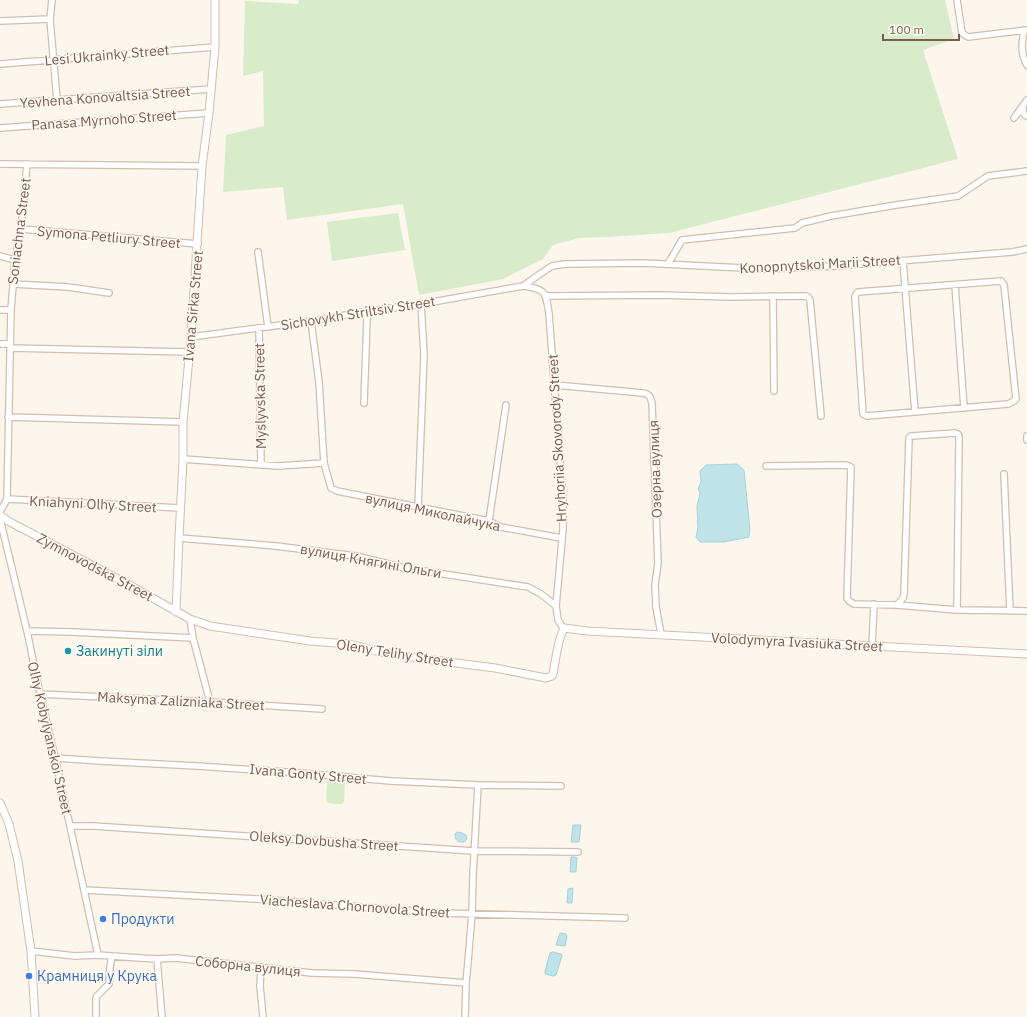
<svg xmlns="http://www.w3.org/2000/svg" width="1027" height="1017" font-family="'IBM Plex Sans',sans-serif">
  <rect width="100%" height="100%" fill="#fdf6ec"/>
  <path fill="#d8ecc9" d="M299,0H945L954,39L923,50L958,159L669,233L607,237L579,238L553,245L543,259L503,279L419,295L403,204L287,220L283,187L223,192L226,135L264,126L263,71L243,76L245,1L298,4Z
    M398,213L405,250L332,261L327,222Z
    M329,781H344L345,782L344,802L342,804H336L328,803L326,799L327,782Z"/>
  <path fill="#bfe3e8" stroke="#a5d3da" d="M737,464L744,470L750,530L749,537L724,542H700L696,537L698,527L697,506L700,493L698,489L701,482L700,471L706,465Z
    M573,825H581L579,842H571Z
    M457,832L462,833L466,835L467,839L464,842C458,842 455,841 455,834Z
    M571,857H575L577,858L576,872H570Z
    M573,888L572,903H567L568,889Z
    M560,933L566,934L567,936L565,946L556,945Z
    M553,952L561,954L562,956L556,975L553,976L545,974V971L550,953Z"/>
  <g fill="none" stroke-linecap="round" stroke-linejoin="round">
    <g stroke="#d1beb0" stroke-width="8">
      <path id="minor" d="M52,0L50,19L57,100
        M957,0L962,33L968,37L1027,30
        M0,21L50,19
        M1024,30C1022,42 1020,54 1027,65
        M0,64L215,47
        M0,104L211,89
        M1023,106V113L1025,115L1027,116
        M1014,118L1027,100
        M0,128L209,113
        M0,164L202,166
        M21,229L198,244
        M258,252L268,327
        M0,256L15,260
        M903,261L915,412
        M668,264L682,240L795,228L802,223L831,216L896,205L958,196L988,176L1027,171
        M1001,281L1004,285L1016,399L1014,401L1008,404L867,416L863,414L855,297L856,294L858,292Z
        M13,284L68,287L109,293
        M955,285L964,408
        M523,286L537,276L552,266L565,264L643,263L764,269L836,266L1012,252L1027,249
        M546,296L659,295L731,297L806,296L808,297L810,300L821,416
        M773,296L774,391
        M0,310H11
        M311,321L319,382L324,463L331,488L337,491L489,521L501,527L561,538
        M259,328L261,465
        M191,337L311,321L370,311L421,304L523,286C546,289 546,292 549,314L563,500V529L556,606L558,620L561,625L564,628
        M0,344H10
        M10,348L189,352
        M555,385L643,393C650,394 651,398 652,404L658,563L655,585L656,607L661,634
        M364,403L367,318V314L370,311
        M8,417L183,422
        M1027,436V440
        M183,459L278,466L324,463
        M766,466L846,465L851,467L847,598L849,601L854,604L897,605L957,610L959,437L958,434L955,433L911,436L909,438L904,594L903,598L897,605
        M1004,474L1010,611
        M7,499L180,508
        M418,507L424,355L421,304
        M0,512L7,499L11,310L15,260L21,229L27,164
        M0,519L27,631L40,694L55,758L84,890L98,955
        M489,521L506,405
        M179,538L276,546L356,556L405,568L528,587L541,594L556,606
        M957,610L1027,611
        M190,619L193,638L210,702
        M27,631L72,632L193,638
        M872,646L874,604
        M40,694L210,702L322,709
        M55,758L100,761L197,766L300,773L391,781L478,785L561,786
        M70,826H93L474,851L578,852
        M84,890L257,899L441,913L625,918
        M31,951L75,956L98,955L140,958L157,959L176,958L312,973L354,974L466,983
        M157,959L162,1017
        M261,967L260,986L263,1017
        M96,1017V998L97,996L109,984L110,967L112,956
        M465,1017L466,983L468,962L472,913L473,874L478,785"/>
    </g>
    <g stroke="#d1beb0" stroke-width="9">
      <path id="tertiary" d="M0,515L8,521L124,582L190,619L210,626L310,641L349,644L376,651L418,658L495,668L546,678L552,676L553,674C556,659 557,642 564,628L587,631L1027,654
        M176,612L179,538L183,459V422L191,337L202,166L209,113L215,47V0
        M0,803L9,824L18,861L31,951L35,1017"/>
    </g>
    <use href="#minor" stroke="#fff" stroke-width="5.5"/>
    <use href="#tertiary" stroke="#fff" stroke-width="7"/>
  </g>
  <circle fill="#0f9aa8" stroke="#fffaf3" stroke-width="1.5" cx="68" cy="651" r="4"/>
  <g fill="#3f7fe0" stroke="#fffaf3" stroke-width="1.5">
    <circle cx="103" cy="919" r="4"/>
    <circle cx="29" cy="976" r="4"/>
  </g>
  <g text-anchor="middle" stroke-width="3" stroke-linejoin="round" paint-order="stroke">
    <g font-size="14" fill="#7a5c4d" stroke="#fffaf3">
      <text transform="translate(107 55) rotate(-5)" y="5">Lesi Ukrainky Street</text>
      <text transform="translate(105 97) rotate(-4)" y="5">Yevhena Konovaltsia Street</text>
      <text transform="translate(104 120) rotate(-4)" y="5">Panasa Myrnoho Street</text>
      <text transform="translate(19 231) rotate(-83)" y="5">Soniachna Street</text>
      <text transform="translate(109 237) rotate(5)" y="5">Symona Petliury Street</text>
      <text transform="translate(820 264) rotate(-3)" y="5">Konopnytskoi Marii Street</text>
      <text transform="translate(193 306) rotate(-85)" y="5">Ivana Sirka Street</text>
      <text transform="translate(358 313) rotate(-9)" y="5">Sichovykh Striltsiv Street</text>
      <text transform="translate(260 396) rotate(-91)" y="5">Myslyvska Street</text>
      <text transform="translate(557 438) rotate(-93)" y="5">Hryhoriia Skovorody Street</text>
      <text transform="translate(655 469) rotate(-92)" y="5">Озерна вулиця</text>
      <text transform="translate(93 504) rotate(3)" y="5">Kniahyni Olhy Street</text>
      <text transform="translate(433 512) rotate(12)" y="5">вулиця Миколайчука</text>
      <text transform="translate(371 561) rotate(10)" y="5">вулиця Княгині Ольги</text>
      <text transform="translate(95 567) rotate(28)" y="5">Zymnovodska Street</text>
      <text transform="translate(797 642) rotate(3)" y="5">Volodymyra Ivasiuka Street</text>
      <text transform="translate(395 653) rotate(9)" y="5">Oleny Telihy Street</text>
      <text transform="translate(181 701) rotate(3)" y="5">Maksyma Zalizniaka Street</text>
      <text transform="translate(50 738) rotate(77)" y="5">Olhy Kobylyanskoi Street</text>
      <text transform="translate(308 774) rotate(5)" y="5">Ivana Gonty Street</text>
      <text transform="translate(324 841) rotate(4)" y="5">Oleksy Dovbusha Street</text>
      <text transform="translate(355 906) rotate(4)" y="5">Viacheslava Chornovola Street</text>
      <text transform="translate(248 966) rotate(6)" y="5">Соборна вулиця</text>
    </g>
    <g font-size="14" fill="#0d838f" stroke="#fffaf3" text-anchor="start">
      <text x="76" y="656">Закинуті зіли</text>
    </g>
    <g font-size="14" fill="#366cbe" stroke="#fffaf3" text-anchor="start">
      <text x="111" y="924">Продукти</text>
      <text x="37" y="981">Крамниця у Крука</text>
    </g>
  </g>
  <path d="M883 34v6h76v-6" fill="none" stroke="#7a5c4d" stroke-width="2"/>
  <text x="889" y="34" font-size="12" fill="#7a5c4d" stroke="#fffaf3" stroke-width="3" paint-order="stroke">100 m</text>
</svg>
